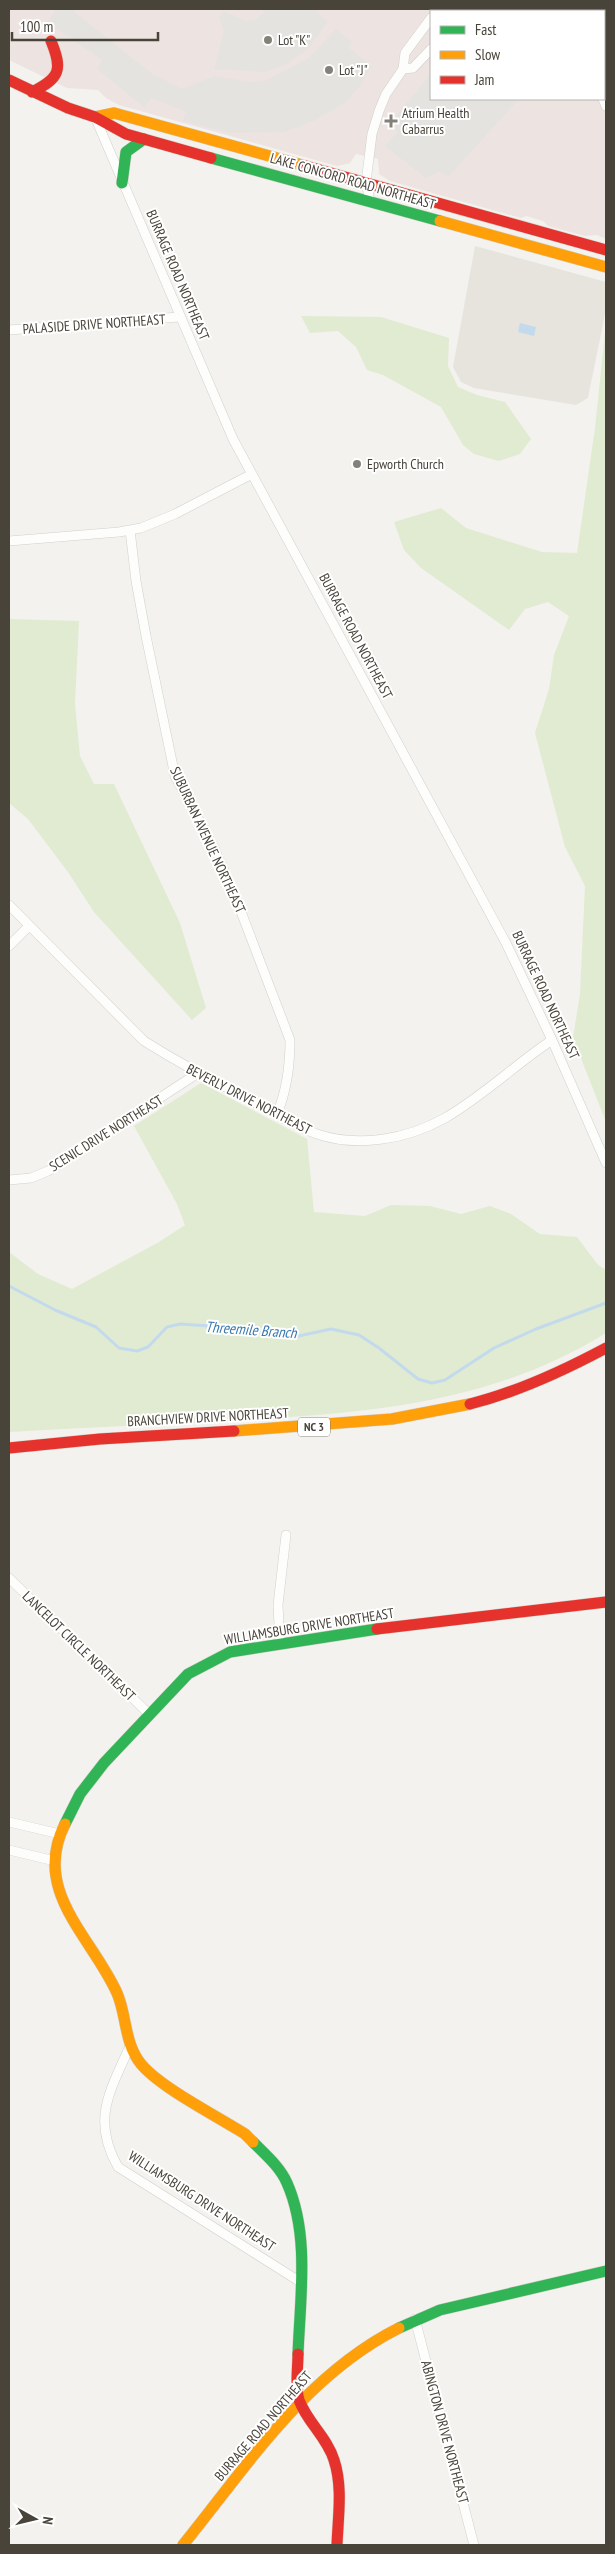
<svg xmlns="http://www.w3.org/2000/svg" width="615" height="2554" font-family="'PT Sans Narrow',sans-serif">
  <rect width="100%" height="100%" fill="#f3f2ee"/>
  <path fill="#e6e4dd" d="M475,246L606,282V309L588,398L576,405L474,388L461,382L453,367Z"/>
  <path fill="#ede3e0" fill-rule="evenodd" d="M9,9H606V239L597,235L585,236L548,226L543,221L526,216L521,218L390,181L379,174L378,159L356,154L350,163L337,166L119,105L106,98L98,90L67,88L9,60ZM431,11H604V99H431Z"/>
  <path fill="#e0ebd1" d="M301,316L381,317L449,338L448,366L458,387L477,395L505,402L531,439L520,454L499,461L474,454L463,445L441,407L383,375L367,370L356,347L338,331L310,333Z
    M606,323V1122L573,1038L580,994L585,886L565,847L535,733L549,689L554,655L569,616L548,602L525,609L509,630L421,568L404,550L394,522L441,508L466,528L542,552L577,553L595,428Z
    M9,619L79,621L75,704L80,756L94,784H114L180,923L206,1008L192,1020L94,912L68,872L28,819L9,803Z
    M201,1083L307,1139L314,1212L365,1216L391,1205L430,1206L461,1214L490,1206L511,1214L540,1234L577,1237L598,1265L606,1270V1333C488,1406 363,1413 228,1421C155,1424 82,1428 9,1432V1252L38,1274L72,1289L159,1242L185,1225L177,1204L134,1126Z"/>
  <path fill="#e5e3df" d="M57,9H71L151,73L182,89L214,76L252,82L267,80L309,58L336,29L352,42L349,48L371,66L360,86L347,101L316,120L284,132L230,133L183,121L186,112L151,98L145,108L97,69L102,60L47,22Z
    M268,9H313L328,21L308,49L287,64L265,72L214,69L224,31L219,16L224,11L245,21L255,20Z
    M487,9H562L563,11H485Z
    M431,74V99H519L448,177L439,171L426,178L385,146L398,132L392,127L399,112Z"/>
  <path fill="#c3daed" d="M520,323L536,327L534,336L518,332Z"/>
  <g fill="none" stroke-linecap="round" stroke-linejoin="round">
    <path stroke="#c3daed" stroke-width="3" d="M9,1286L55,1310L96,1327L119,1348L137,1351L148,1347L167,1327L180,1324L225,1327L294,1337L331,1329L359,1335L379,1348L418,1379L432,1383L445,1380L494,1348L536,1329L606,1303"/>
    <g stroke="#d1d0cc" stroke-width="10">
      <path id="street" d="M569,9L570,11
        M437,11L439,9
        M461,11L463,9
        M403,69L413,68L431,49
        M603,99L606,106
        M95,117L233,439L506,943L552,1040L606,1163
        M370,202L366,182L372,134L379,111L386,94L403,69L405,53L431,18
        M9,330L179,317
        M130,530L136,581L146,636L175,776L215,850L235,896L290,1040C290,1066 287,1090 277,1114
        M9,541L119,532L141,528L175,514L252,474
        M9,905L144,1041C176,1061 209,1079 243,1096C267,1109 292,1125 317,1134C358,1148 408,1139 445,1118C483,1096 516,1064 552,1040
        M9,946L29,926
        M9,1180L31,1178L48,1171L198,1073
        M9,1578L149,1714
        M280,1644L278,1605L286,1535
        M9,1822L60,1834
        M9,1850L55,1861
        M130,2046C110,2091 91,2120 118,2167L302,2283
        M415,2319L474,2545"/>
    </g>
    <g stroke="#d2cfc5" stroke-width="12">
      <path id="fast" d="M211,158L440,221
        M122,183L126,152L144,139
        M65,1824L80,1794L104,1763L188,1674L230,1652L377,1629
        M253,2142C266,2155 280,2167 287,2183C310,2235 300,2299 298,2354
        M399,2328L440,2310L606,2271"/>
    </g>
    <g stroke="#d2cfc5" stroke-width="12">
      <path id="slow" d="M95,117L114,113L302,165
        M440,221L606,267
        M234,1431L392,1419L470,1404
        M65,1824C31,1891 92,1937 117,1993C127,2016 124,2043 141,2064C161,2088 217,2116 245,2134L253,2142
        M183,2545C247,2466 305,2375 399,2328"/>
    </g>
    <g stroke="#d2cfc5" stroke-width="12">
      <path id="jam" d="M9,80L68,108L95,117L126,134L211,158
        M32,92C60,78 63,70 51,41
        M302,165L606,250
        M470,1404C518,1392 563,1371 606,1348
        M9,1448L100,1439L234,1431
        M377,1629L606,1602
        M298,2354C298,2368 295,2386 299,2400C307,2422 327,2437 334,2460C343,2487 338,2517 337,2545"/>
    </g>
    <use href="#street" stroke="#fdfdfc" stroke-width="9"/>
    <use href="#fast" stroke="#30b455" stroke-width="11"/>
    <use href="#slow" stroke="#ff9f0a" stroke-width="11"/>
    <use href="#jam" stroke="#e5322d" stroke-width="11"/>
  </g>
  <g fill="#848179" stroke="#fff" stroke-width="2">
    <circle cx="268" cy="40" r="5"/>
    <circle cx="329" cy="70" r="5"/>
    <path d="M388.5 113.5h5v5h5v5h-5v5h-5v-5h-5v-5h5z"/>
    <circle cx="357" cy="464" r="5"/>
  </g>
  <g text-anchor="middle" stroke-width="4" stroke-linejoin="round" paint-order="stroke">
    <rect fill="#fff" stroke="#807c75" stroke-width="1" x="298" y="1417.5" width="32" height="19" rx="4"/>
    <g font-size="12" font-weight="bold" fill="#49443a">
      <text x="314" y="1431">NC 3</text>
    </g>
    <g font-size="14" fill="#49443a" stroke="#fff" text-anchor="start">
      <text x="278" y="45">Lot "K"</text>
      <text x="339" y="75">Lot "J"</text>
      <text x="402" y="118">Atrium Health<tspan x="402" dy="16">Cabarrus</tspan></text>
      <text x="367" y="469">Epworth Church</text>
    </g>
    <g font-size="14" fill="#49443a" stroke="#fff">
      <text transform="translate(353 181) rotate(16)" y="5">LAKE CONCORD ROAD NORTHEAST</text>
      <text transform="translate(178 275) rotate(67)" y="5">BURRAGE ROAD NORTHEAST</text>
      <text transform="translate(94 324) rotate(-4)" y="5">PALASIDE DRIVE NORTHEAST</text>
      <text transform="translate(356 636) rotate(62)" y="5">BURRAGE ROAD NORTHEAST</text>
      <text transform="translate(208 840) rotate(65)" y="5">SUBURBAN AVENUE NORTHEAST</text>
      <text transform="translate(546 995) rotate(65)" y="5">BURRAGE ROAD NORTHEAST</text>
      <text transform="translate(249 1099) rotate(27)" y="5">BEVERLY DRIVE NORTHEAST</text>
      <text transform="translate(106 1133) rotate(-32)" y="5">SCENIC DRIVE NORTHEAST</text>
      <text transform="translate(208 1417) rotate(-3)" y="5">BRANCHVIEW DRIVE NORTHEAST</text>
      <text transform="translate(309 1626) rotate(-9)" y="5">WILLIAMSBURG DRIVE NORTHEAST</text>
      <text transform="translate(79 1646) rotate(44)" y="5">LANCELOT CIRCLE NORTHEAST</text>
      <text transform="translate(202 2201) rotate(33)" y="5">WILLIAMSBURG DRIVE NORTHEAST</text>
      <text transform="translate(263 2426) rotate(-49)" y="5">BURRAGE ROAD NORTHEAST</text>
      <text transform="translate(445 2432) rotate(75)" y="5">ABINGTON DRIVE NORTHEAST</text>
    </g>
    <g font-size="15" font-style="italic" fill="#3a79ae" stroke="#fff">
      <text transform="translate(251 1330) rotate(4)" y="5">Threemile Branch</text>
    </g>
  </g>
  <rect width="615" height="2554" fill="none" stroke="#49443a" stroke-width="20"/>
  <rect x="430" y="10" width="175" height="90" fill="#ffffff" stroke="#b6b4b0"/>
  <rect x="440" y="26" width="25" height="8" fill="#30b455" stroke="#b6b4b0"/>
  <text x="475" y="35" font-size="15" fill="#49443a">Fast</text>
  <rect x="440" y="51" width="25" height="8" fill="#ff9f0a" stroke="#b6b4b0"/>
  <text x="475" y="60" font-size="15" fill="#49443a">Slow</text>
  <rect x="440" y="76" width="25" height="8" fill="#e5322d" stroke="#b6b4b0"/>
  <text x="475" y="85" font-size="15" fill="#49443a">Jam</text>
  <g transform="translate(35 2519) rotate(98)" stroke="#ffffff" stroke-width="4" paint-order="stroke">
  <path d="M0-4L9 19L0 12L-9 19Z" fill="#49443a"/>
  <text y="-8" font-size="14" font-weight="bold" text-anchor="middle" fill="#49443a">N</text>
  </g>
  <path d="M12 32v8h146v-8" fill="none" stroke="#49443a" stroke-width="2.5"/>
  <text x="20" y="32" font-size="15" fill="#49443a" stroke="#ffffff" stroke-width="4" paint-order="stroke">100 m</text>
</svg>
